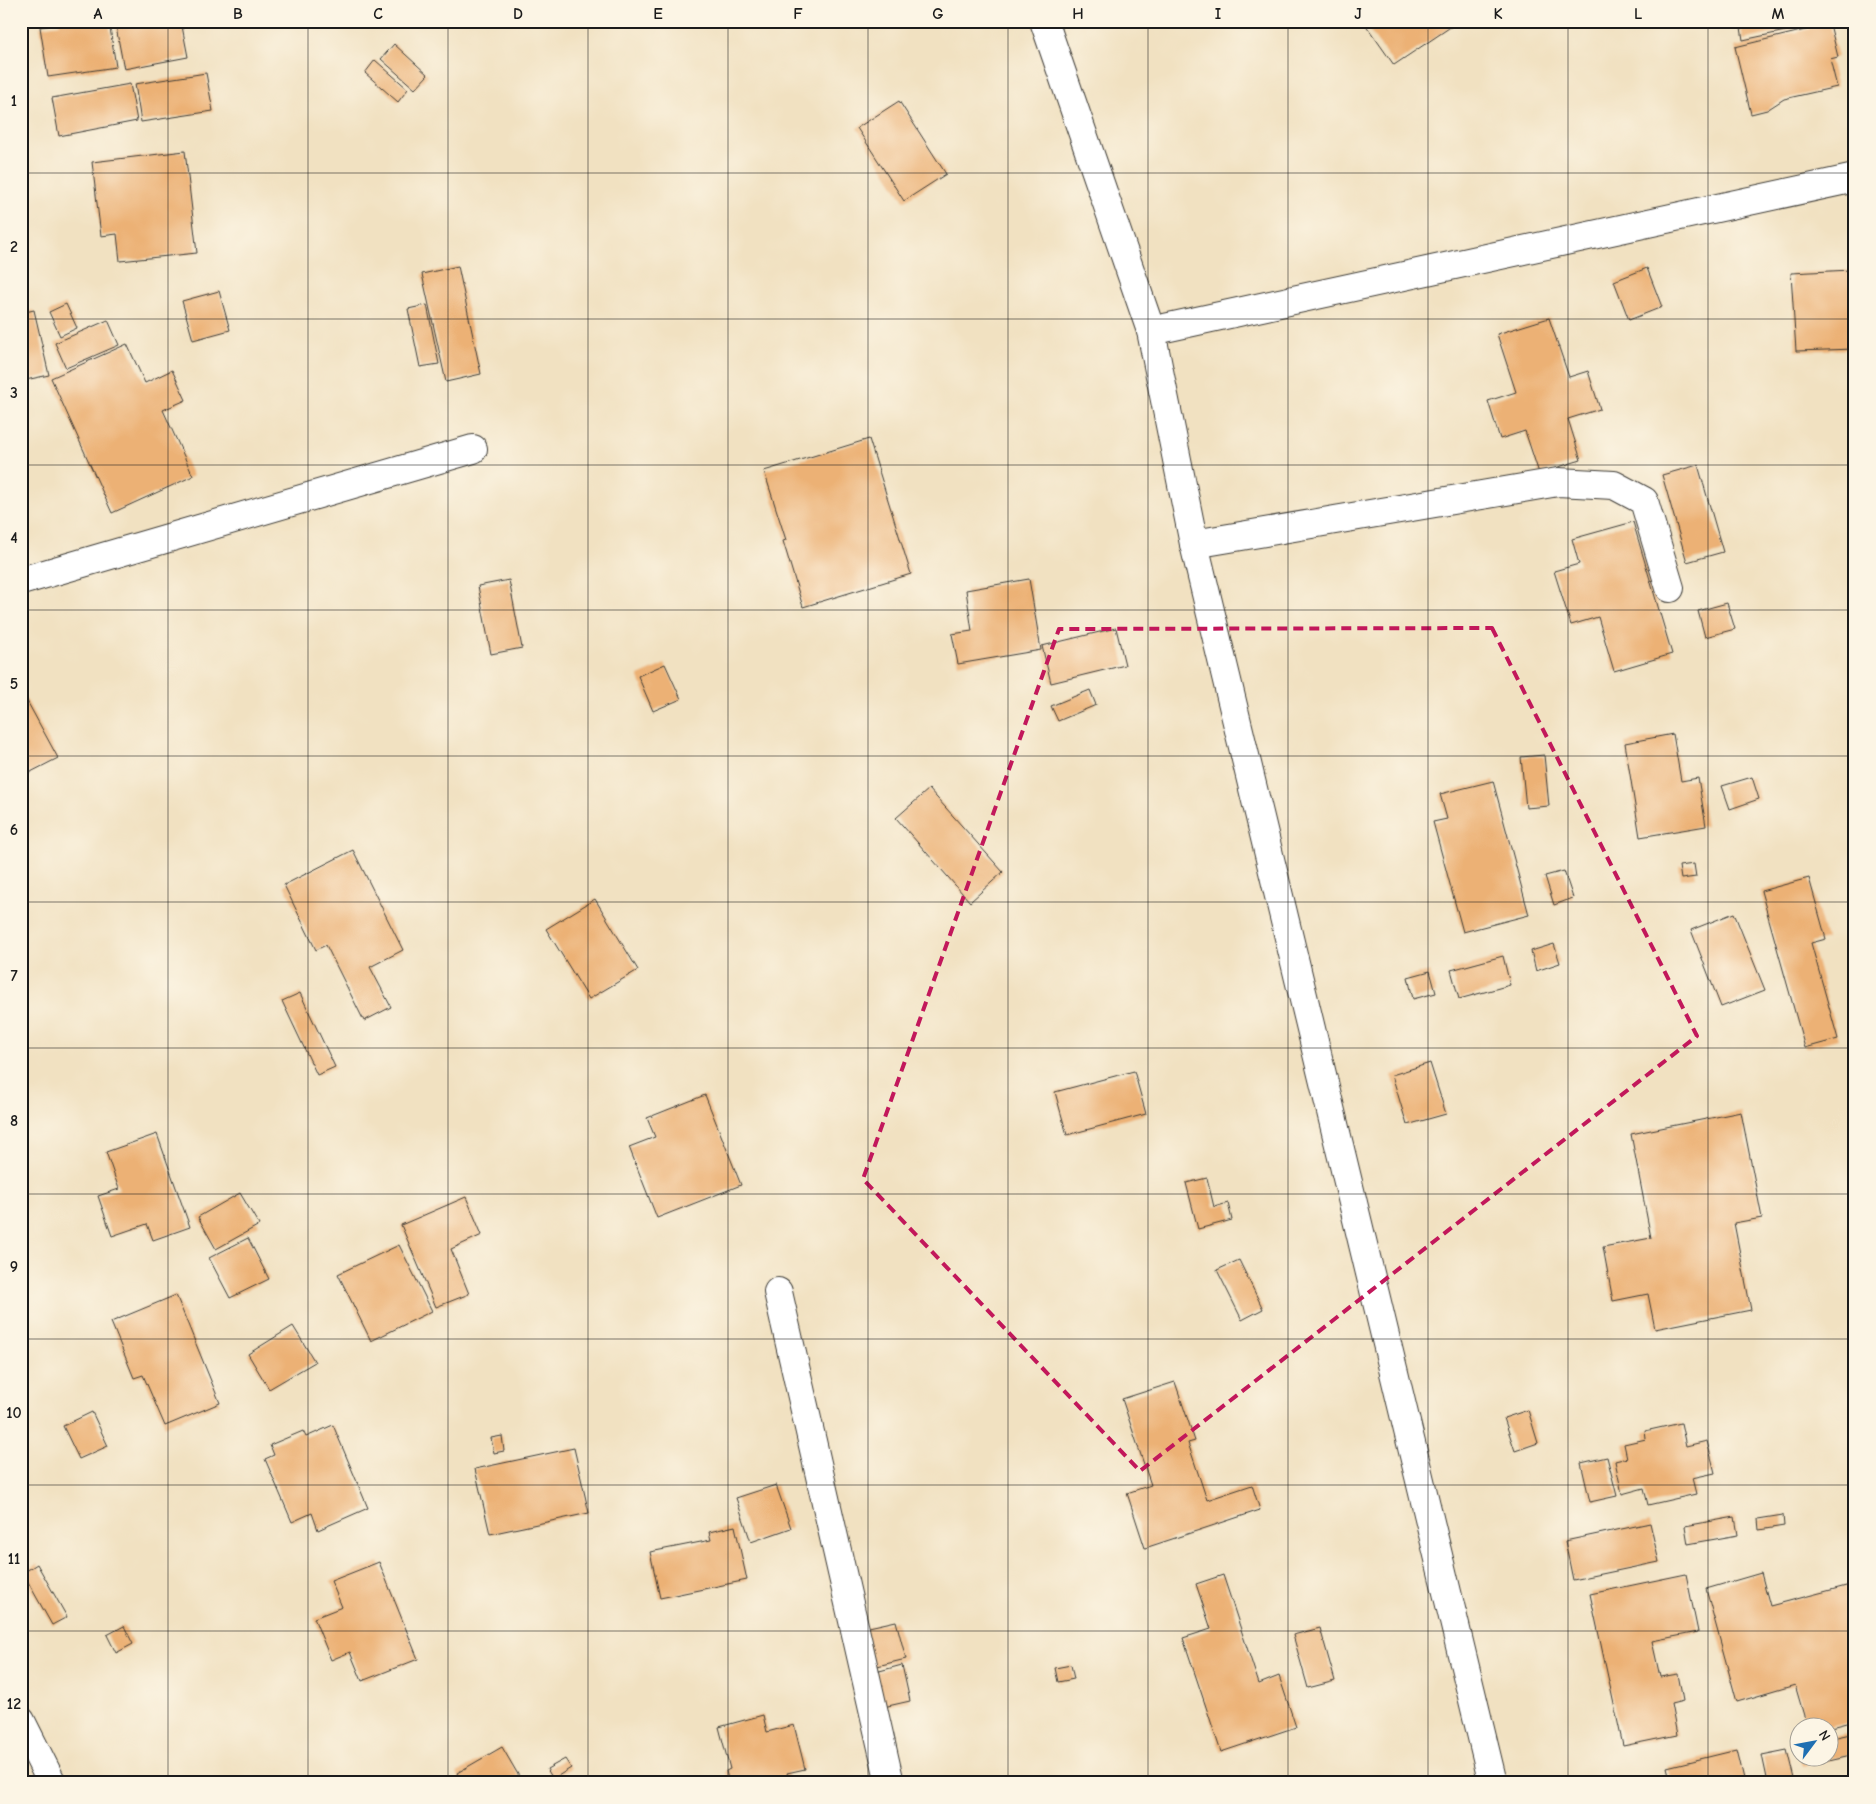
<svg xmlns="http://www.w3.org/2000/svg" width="1876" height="1804" font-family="'Comic Neue',sans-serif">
  <rect width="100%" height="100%" fill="#fcf5e5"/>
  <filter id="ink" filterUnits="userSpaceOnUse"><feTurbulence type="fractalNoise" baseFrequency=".02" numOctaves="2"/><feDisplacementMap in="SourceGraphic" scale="10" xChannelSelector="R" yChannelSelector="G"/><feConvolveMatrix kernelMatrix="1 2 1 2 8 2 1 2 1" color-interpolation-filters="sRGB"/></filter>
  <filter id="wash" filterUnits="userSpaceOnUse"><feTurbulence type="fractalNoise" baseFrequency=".0096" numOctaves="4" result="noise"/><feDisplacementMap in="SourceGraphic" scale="20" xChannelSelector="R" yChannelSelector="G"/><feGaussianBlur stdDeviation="1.12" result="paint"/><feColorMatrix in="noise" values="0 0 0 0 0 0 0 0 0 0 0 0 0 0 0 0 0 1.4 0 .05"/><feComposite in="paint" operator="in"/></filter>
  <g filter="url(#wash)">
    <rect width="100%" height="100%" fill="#f1e1c1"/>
    <g id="blocks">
      <path fill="#ecb175" d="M59,21H109L116,67L48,77L40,27L60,24Z
        M181,21L188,57L124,69L115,22Z
        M1363,21H1448L1452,26L1394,65Z
        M1740,21H1794L1795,29L1743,40Z
        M1830,24L1838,57L1830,59L1837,87L1784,99L1767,110L1751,114L1735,47Z
        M394,44L428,75L415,89L381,59Z
        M375,60L408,89L398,102L365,73Z
        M206,73L213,111L141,122L135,84Z
        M130,84L137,121L59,136L52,98Z
        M899,101L946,174L904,201L857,128Z
        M185,151L197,253L120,261L117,234L101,236L92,162Z
        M458,266L481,374L446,382L422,274Z
        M1647,268L1662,307L1629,320L1614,281Z
        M1851,270L1855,349L1796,351L1791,273Z
        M219,291L230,330L193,340L182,301Z
        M66,304L77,328L60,336L49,312Z
        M427,305L439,364L420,367L408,309Z
        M34,310L49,375L21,381V313Z
        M1549,318L1569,377L1588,371L1600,409L1568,419L1581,460L1539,473L1525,431L1500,439L1488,401L1516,392L1497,334Z
        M108,320L119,345L66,368L55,343Z
        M127,344L145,383L172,370L186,400L163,410L193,476L112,513L51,378Z
        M869,439L911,574L803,607L783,541L786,540L764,471Z
        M1698,465L1723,552L1687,562L1662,475Z
        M1633,522L1672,654L1614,671L1598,617L1571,625L1554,571L1579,564L1572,539Z
        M1029,579L1041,650L958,664L952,634L972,631L966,590Z
        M509,580L522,648L491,654L478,586Z
        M1727,603L1735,629L1705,637L1698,611Z
        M1116,628L1125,665L1051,683L1042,646Z
        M665,664L681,699L653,711L638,676Z
        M21,690L58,758L21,777Z
        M1090,690L1096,705L1058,721L1051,706Z
        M1673,734L1681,781L1698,778L1706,826L1640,837L1625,743Z
        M1544,755L1549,806L1526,808L1521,757Z
        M1752,777L1759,799L1730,809L1722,786Z
        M1493,781L1529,915L1463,932L1433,822L1447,819L1440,794Z
        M929,789L1003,872L970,902L896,818Z
        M353,850L403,950L370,967L391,1007L364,1021L326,945L316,950L284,885Z
        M1694,864L1696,877L1681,879L1679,866Z
        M1564,871L1573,898L1554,905L1545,876Z
        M1809,878L1826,939L1811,943L1838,1039L1805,1048L1761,891Z
        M595,899L638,970L589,999L546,929Z
        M1734,913L1765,990L1721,1007L1691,930Z
        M1554,944L1560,963L1536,971L1531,951Z
        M1503,956L1510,985L1459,999L1451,970Z
        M1430,971L1436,993L1413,999L1408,977Z
        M300,993L335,1067L317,1075L282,1001Z
        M1430,1063L1446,1114L1407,1125L1392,1075Z
        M1134,1071L1146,1114L1067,1135L1055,1092Z
        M705,1095L741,1185L657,1218L629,1147L655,1137L647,1118Z
        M1741,1112L1762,1218L1734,1223L1751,1310L1655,1329L1648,1294L1613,1301L1603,1247L1651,1238L1631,1134Z
        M157,1134L190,1227L153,1240L147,1224L112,1236L98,1196L119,1189L106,1152Z
        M1207,1178L1214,1207L1228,1203L1232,1220L1198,1229L1186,1183Z
        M240,1193L259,1225L216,1249L198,1217Z
        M466,1197L482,1235L451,1249L469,1294L436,1307L401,1225Z
        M248,1238L269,1279L230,1298L209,1258Z
        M399,1245L432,1311L371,1341L338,1274Z
        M1239,1260L1263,1309L1242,1320L1217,1270Z
        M176,1295L220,1403L165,1426L143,1375L134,1378L111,1322Z
        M293,1326L315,1362L269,1389L248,1354Z
        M1175,1382L1195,1441L1188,1443L1207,1500L1252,1485L1260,1510L1145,1548L1127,1493L1151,1485L1122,1399Z
        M1528,1410L1538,1443L1515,1451L1504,1418Z
        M92,1412L108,1446L79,1459L63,1426Z
        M1681,1423L1686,1446L1707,1441L1715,1473L1692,1478L1696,1494L1648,1505L1644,1488L1622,1494L1615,1461L1627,1458L1624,1444L1646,1439L1645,1431Z
        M333,1425L368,1508L318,1530L312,1513L292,1522L265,1459L274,1455L270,1445L303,1431L306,1437Z
        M502,1436L504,1451L494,1453L491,1438Z
        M574,1448L589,1513L490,1534L475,1469Z
        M1607,1457L1617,1496L1590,1502L1581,1463Z
        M776,1485L791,1528L751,1542L736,1498Z
        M1783,1515L1784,1526L1759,1530L1758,1519Z
        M1735,1517L1738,1535L1688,1544L1685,1526Z
        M1650,1523L1659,1562L1573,1580L1565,1541Z
        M735,1526L747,1580L660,1598L650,1552L711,1540L709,1532Z
        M379,1562L418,1659L362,1681L350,1652L331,1660L314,1618L342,1607L331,1581Z
        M37,1564L67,1617L52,1625L23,1573Z
        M1761,1573L1770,1606L1850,1585L1855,1601V1721L1828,1728V1726H1807L1795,1685L1737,1702L1706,1589Z
        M1686,1574L1698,1632L1652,1641L1660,1677L1678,1674L1683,1701L1671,1704L1677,1735L1623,1746L1590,1594Z
        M1223,1575L1259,1684L1279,1676L1296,1727L1221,1752L1183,1638L1211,1629L1196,1584Z
        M896,1621L906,1659L869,1668L860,1629Z
        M124,1626L133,1644L116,1653L107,1635Z
        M1320,1628L1335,1681L1308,1688L1293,1635Z
        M902,1665L910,1701L879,1708L872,1673Z
        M1071,1665L1074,1679L1058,1682L1055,1668Z
        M763,1715L767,1732L794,1725L805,1769L787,1773L790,1783H729L726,1771L730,1769L719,1727Z
        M1855,1733V1754L1803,1766L1800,1756H1828V1739Z
        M502,1747L523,1783H462L457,1773Z
        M1737,1750L1745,1783H1671L1667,1767Z
        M1787,1750L1795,1783H1768L1762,1755Z
        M565,1759L571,1768L553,1779L547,1769Z"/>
    </g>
  </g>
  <g filter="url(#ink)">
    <use href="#blocks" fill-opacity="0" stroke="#3c3a35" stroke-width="1"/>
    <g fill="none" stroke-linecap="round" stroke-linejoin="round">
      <g stroke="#3c3a35" stroke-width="30">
        <path id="street" d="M1151,331L1855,178
          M1194,544L1558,482L1614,485L1644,501L1670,588
          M21,581L473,449
          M778,1292L890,1783
          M21,1721L52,1783"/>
      </g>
      <g stroke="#3c3a35" stroke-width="30">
        <path id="secondary" d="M1044,21L1151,331L1194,544L1493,1783"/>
      </g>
      <use href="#street" stroke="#fff" stroke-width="28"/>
      <use href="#secondary" stroke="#fff" stroke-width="28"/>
    </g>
  </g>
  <path fill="none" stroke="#c2185b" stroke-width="4" stroke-dasharray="10 6" stroke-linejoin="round" d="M1492,628L1697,1036L1140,1471L863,1179L1059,629Z"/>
  <path fill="none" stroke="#1c1c1c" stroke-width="1" stroke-opacity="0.55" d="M168,21V1783M308,21V1783M448,21V1783M588,21V1783M728,21V1783M868,21V1783M1008,21V1783M1148,21V1783M1288,21V1783M1428,21V1783M1568,21V1783M1708,21V1783M21,173H1855M21,319H1855M21,465H1855M21,610H1855M21,756H1855M21,902H1855M21,1048H1855M21,1194H1855M21,1339H1855M21,1485H1855M21,1631H1855"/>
  <rect width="1876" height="1804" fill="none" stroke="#fcf5e5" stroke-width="55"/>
  <g transform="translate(1814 1742) rotate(58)"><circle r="24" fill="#fcf5e5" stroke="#a29e95"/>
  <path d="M0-4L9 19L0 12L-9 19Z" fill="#1f6fb2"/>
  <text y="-8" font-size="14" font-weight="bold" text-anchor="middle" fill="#1c1c1c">N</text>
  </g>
  <rect x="28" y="28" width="1820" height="1748" fill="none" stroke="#1c1c1c" stroke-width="2"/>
  <g font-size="16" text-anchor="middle" font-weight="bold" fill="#1c1c1c">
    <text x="98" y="19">A</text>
    <text x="238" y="19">B</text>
    <text x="378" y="19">C</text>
    <text x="518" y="19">D</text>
    <text x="658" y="19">E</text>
    <text x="798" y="19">F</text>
    <text x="938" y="19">G</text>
    <text x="1078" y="19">H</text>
    <text x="1218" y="19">I</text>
    <text x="1358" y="19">J</text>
    <text x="1498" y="19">K</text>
    <text x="1638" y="19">L</text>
    <text x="1778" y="19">M</text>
    <text x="14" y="106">1</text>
    <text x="14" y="252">2</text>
    <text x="14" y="398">3</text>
    <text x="14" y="543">4</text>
    <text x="14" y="689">5</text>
    <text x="14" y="835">6</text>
    <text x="14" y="981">7</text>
    <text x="14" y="1126">8</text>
    <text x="14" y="1272">9</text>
    <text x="14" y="1418">10</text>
    <text x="14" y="1564">11</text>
    <text x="14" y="1709">12</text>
  </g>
</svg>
